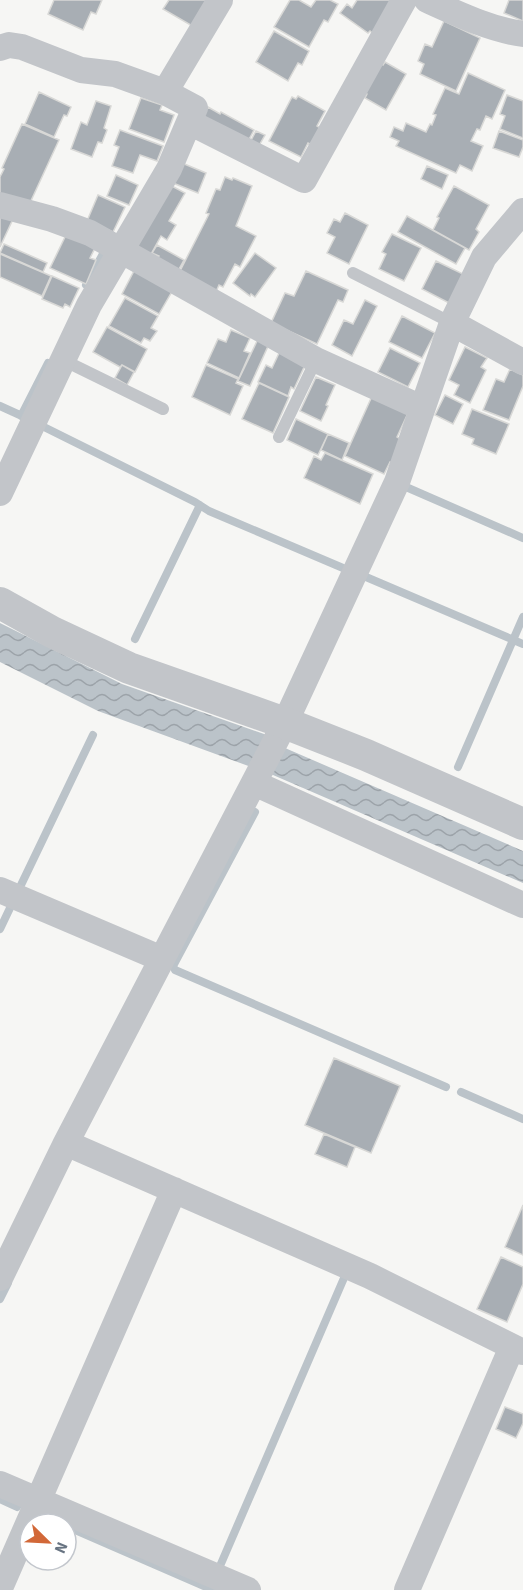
<svg xmlns="http://www.w3.org/2000/svg" width="523" height="1590" font-family="'Source Sans 3',sans-serif">
  <defs>
    <pattern id="water-waves" width="16" height="10" patternUnits="userSpaceOnUse" patternTransform="scale(1.5)"><rect width="16" height="10" fill="#bbc3c9"/><path d="M0 5q4-4 8 0t8 0" fill="none" stroke="#9ca3a9"/></pattern>
  </defs>
  <rect width="100%" height="100%" fill="#f6f6f4"/>
  <path fill="url(#water-waves)" d="M0,623L122,684L267,735L285,748L523,851V883L273,775L98,711L0,662Z"/>
  <g fill="none" stroke-linecap="round" stroke-linejoin="round">
    <path stroke="#bbc3c9" stroke-width="8" d="M86,285L104,252
      M0,406L22,416
      M21,416L48,363
      M44,427L195,502L209,511L343,568
      M406,487L523,538
      M366,577L523,644
      M135,639L200,505
      M458,767L523,617
      M255,812L173,966L175,970L446,1087
      M21,885L93,735
      M0,929L10,908
      M461,1092L523,1119
      M0,1299L8,1283
      M0,1499L17,1507
      M47,1518L60,1524
      M66,1526L213,1590
      M220,1566L344,1278"/>
  </g>
  <path fill="#a8aeb4" stroke="#d8d8d6" stroke-width="1.5" d="M54,0H102L96,14L91,12L83,30L48,14Z
    M169,0H210L194,27L163,9Z
    M290,0H299L311,7L316,0H330L338,4L328,22L324,20L309,47L274,27Z
    M357,0H399L376,36L370,31L368,33L340,13L347,4L352,8Z
    M509,0H523V21L504,13Z
    M444,21L480,38L456,91L420,74L424,64L418,61L425,44L432,47Z
    M274,31L309,51L302,65L298,63L288,81L256,62Z
    M385,62L406,74L386,110L365,98L367,94L364,92L380,63L383,65Z
    M468,73L505,90L492,119L486,116L480,130L477,129L471,141L483,146L472,171L460,165L456,173L396,146L399,141L390,137L394,127L403,131L406,123L426,132L430,124L432,125L436,115L433,114L445,88L459,94Z
    M39,92L71,107L67,116L64,115L54,137L25,124Z
    M507,95L523,101V138L500,129L505,116L500,114Z
    M298,96L325,111L317,126L322,129L314,146L308,143L301,157L269,141L292,97L296,99Z
    M141,98L162,105L160,110L174,115L164,142L129,129Z
    M96,101L111,106L104,128L107,130L102,143L98,142L92,157L71,149L81,122L87,125Z
    M208,107L220,114L221,112L254,130L246,145L201,120Z
    M22,124L59,140L29,205L0,196V177L4,169L2,168Z
    M120,130L163,146L157,161L140,155L133,173L112,166L119,147L114,145Z
    M256,131L265,135L257,149L249,144Z
    M499,131L523,140V147L519,157L493,148Z
    M182,163L206,173L198,193L173,183Z
    M427,166L448,175L442,189L421,179Z
    M116,175L138,185L129,205L107,196Z
    M225,177L232,180L233,178L252,186L236,226L256,236L240,267L235,264L223,287L219,285L215,294L180,271L209,214L206,213L216,189L220,190Z
    M170,185L185,193L169,221L176,225L167,240L161,236L150,256L139,249L137,243Z
    M454,186L489,205L476,229L479,232L469,250L433,230L439,218L437,217Z
    M98,195L125,207L113,232L87,221Z
    M0,213L13,219L0,247Z
    M345,213L368,225L349,264L327,253L335,237L327,233L334,219L340,222Z
    M407,216L465,248L456,264L398,232Z
    M392,234L421,248L404,281L379,269L386,254L382,252Z
    M66,235L95,248L90,258L96,260L86,284L50,268Z
    M4,244L47,263L43,272L0,253Z
    M157,245L184,260L178,271L157,259L159,256L152,253Z
    M255,253L276,268L255,297L251,294L250,296L233,283Z
    M0,254L51,276L42,296L0,277Z
    M436,261L463,274L449,303L422,289Z
    M135,269L174,288L159,314L122,294Z
    M306,271L348,290L343,302L338,300L317,344L271,323L285,293L294,296Z
    M52,276L79,288L70,307L65,304L63,308L42,299Z
    M125,298L158,316L151,328L157,331L150,341L144,338L141,343L109,326Z
    M365,300L377,306L352,356L332,345L344,320L353,324Z
    M402,316L435,333L422,358L389,342Z
    M107,327L147,349L135,372L122,365L120,367L93,352Z
    M231,330L250,338L244,351L250,353L239,378L207,363L218,339L226,342Z
    M258,339L269,344L250,386L238,381Z
    M465,347L487,358L481,367L486,370L470,403L454,395L459,385L449,380Z
    M390,348L420,363L408,387L378,372Z
    M280,351L305,365L294,389L291,387L288,396L258,382L266,365L272,368Z
    M122,365L134,372L127,385L115,378Z
    M206,365L238,379L236,383L243,386L230,415L192,397Z
    M510,369L523,375V386L509,420L483,410L496,379L504,382Z
    M316,377L335,385L326,405L328,406L321,421L300,411Z
    M259,383L289,397L273,433L242,419Z
    M373,394L409,411L397,437L402,440L392,463L390,462L384,474L345,456Z
    M445,395L463,404L453,424L435,415Z
    M472,409L509,424L496,454L472,444L474,439L462,434Z
    M296,419L328,434L318,455L287,440Z
    M328,434L349,443L342,460L321,450Z
    M325,453L373,474L360,504L304,478L314,456L321,460Z
    M334,1058L400,1086L371,1153L305,1125Z
    M324,1134L355,1147L347,1167L315,1154Z
    M523,1205V1255L505,1247Z
    M501,1257L523,1267V1284L507,1322L477,1309Z
    M505,1407L523,1414V1423L516,1438L496,1429Z"/>
  <g fill="none" stroke-linecap="round" stroke-linejoin="round">
    <path stroke="#c2c5c9" stroke-width="12" d="M353,273L452,323
      M63,360L163,409
      M279,437L316,360"/>
    <path stroke="#c2c5c9" stroke-width="26" d="M427,0C458,14 489,29 523,34
      M0,48L9,45L22,47L81,70L115,74L165,92L195,108L189,122
      M165,92L220,0
      M0,205L52,219L90,233L316,360L422,408
      M452,323L523,362
      M0,493L89,305L169,169L189,122L304,180L404,0
      M254,783L523,905
      M0,890L162,959
      M66,1143L370,1276L523,1352
      M0,1278L66,1143L285,723L397,482L452,323L484,257L523,211
      M0,1484L248,1590
      M0,1588L174,1190
      M407,1590L512,1347"/>
    <path stroke="#c2c5c9" stroke-width="32" d="M0,603L52,632L129,668L285,723L366,755L523,824"/>
  </g>
  <g transform="translate(48 1542) rotate(114)"><circle r="28" fill="#ffffff" stroke="#c3c7cd" stroke-width="1.5"/>
  <path d="M0-4.5L10 22L0 15L-10 22Z" fill="#d26838"/>
  <text y="-9" font-size="16" font-weight="bold" text-anchor="middle" fill="#687482">N</text>
  </g>
</svg>
